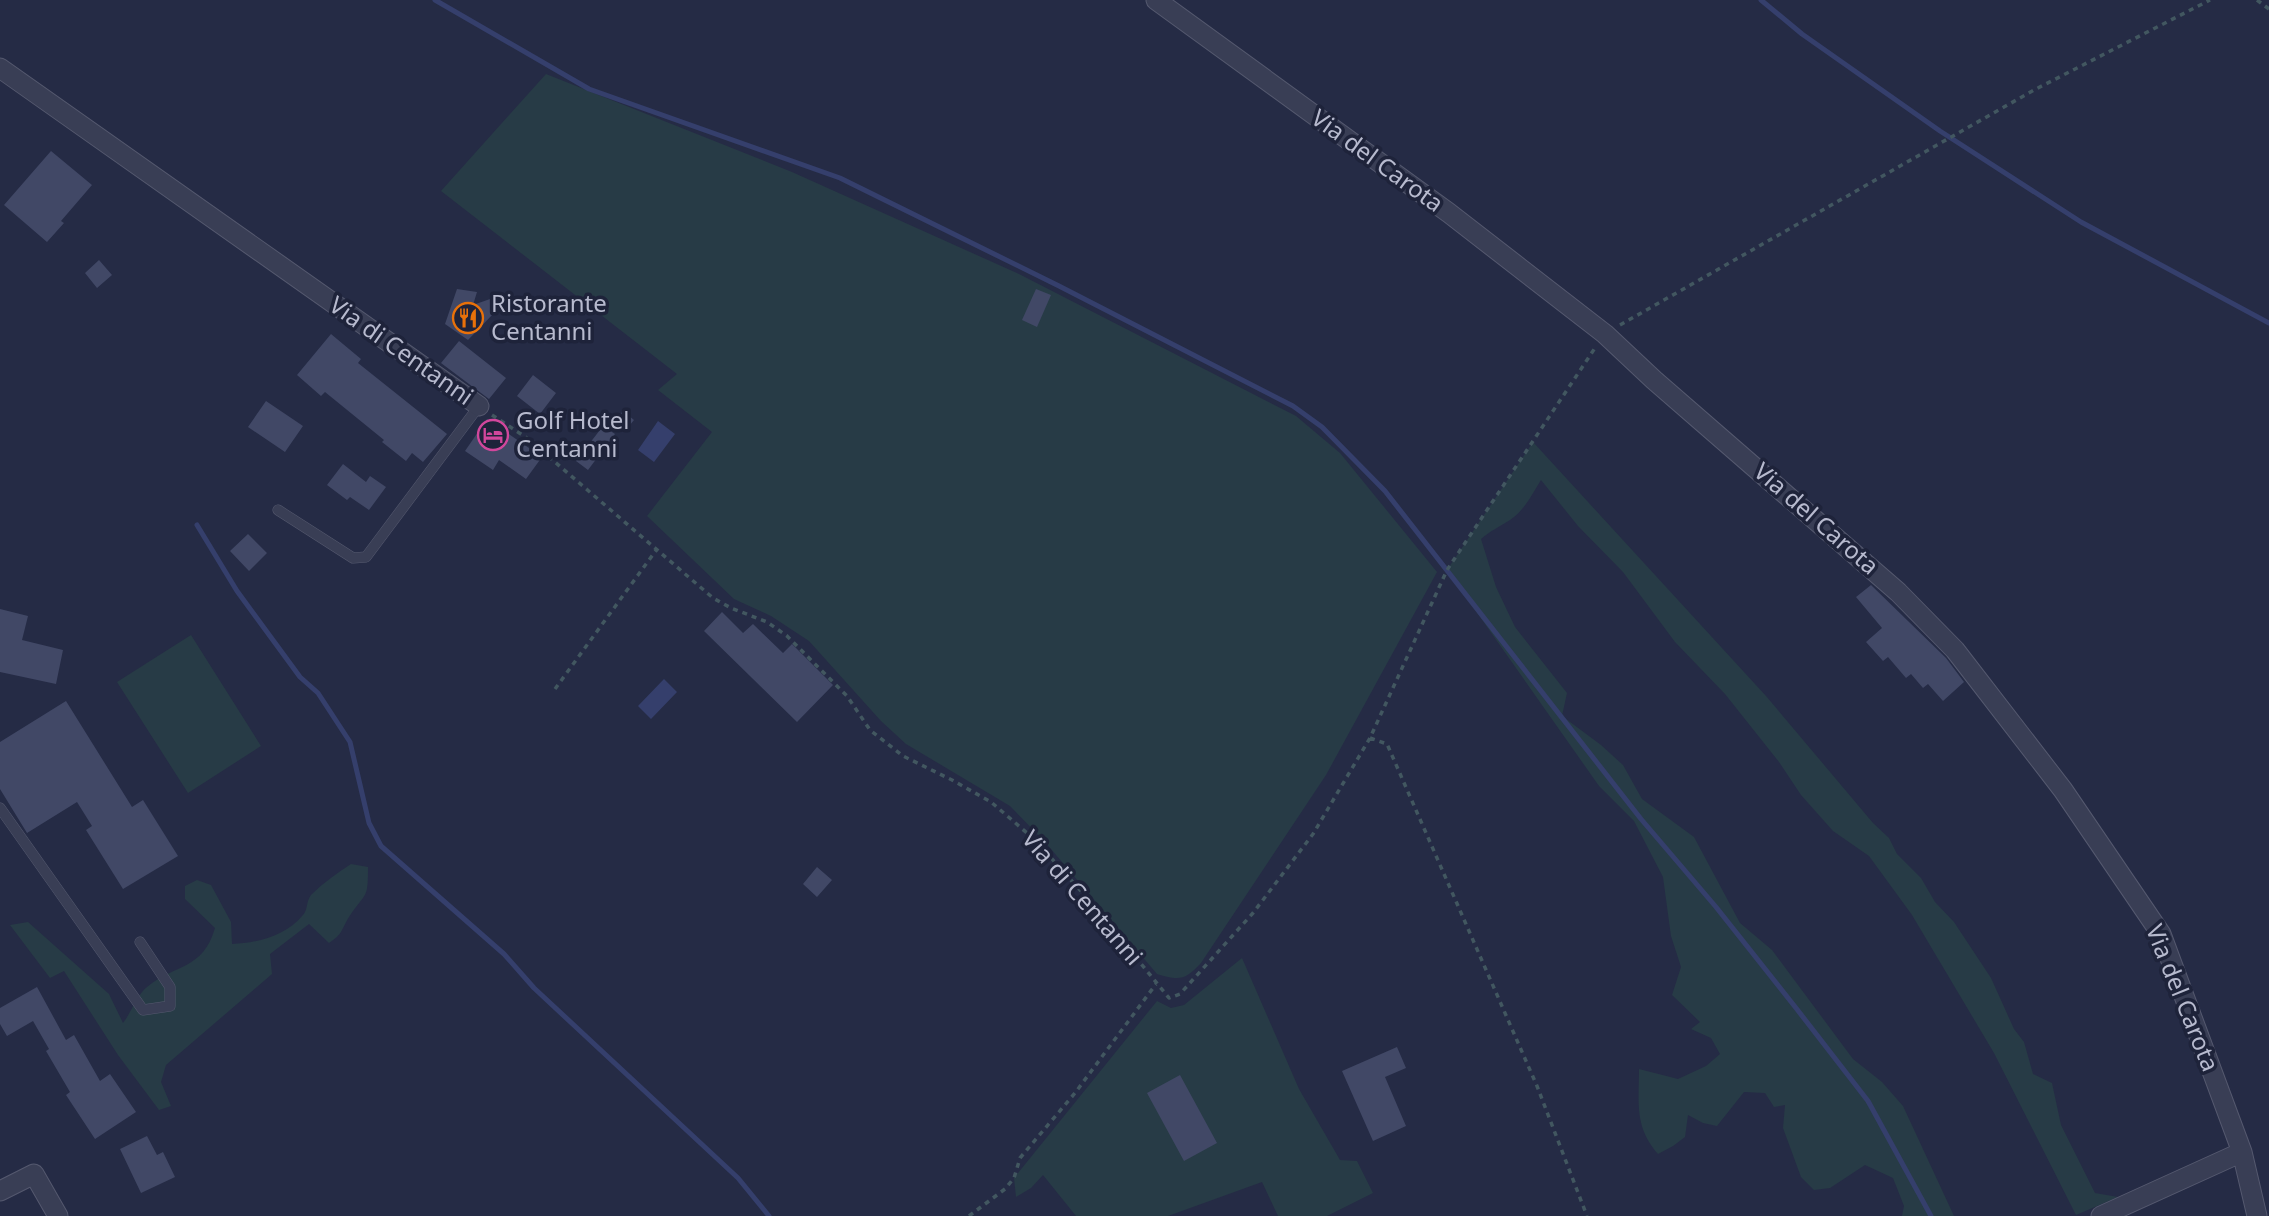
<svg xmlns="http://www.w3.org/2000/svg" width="2269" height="1216" font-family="'Noto Sans',sans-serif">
  <rect width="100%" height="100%" fill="#252b45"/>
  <path fill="#273b46" d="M546,74L792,172L1019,274L1296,416L1340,453L1437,572L1326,775L1201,963C1185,980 1180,981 1157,974L1045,842L1010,806L906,744L881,721L809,641L771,616L734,599L647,516L712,432L658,390L677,374L441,191Z
    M1533,442L1766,696L1873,823L1889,838L1897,854L1921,878L1935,902L1954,922L1991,978L2014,1029L2024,1042L2033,1074L2052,1083L2061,1125L2095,1193L2118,1197L2076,1215L1994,1053L1912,915L1869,856L1833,831L1801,795L1779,762L1725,694L1675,642L1623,572L1578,526L1541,480C1532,494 1525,510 1510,520C1499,527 1490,531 1481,539L1496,587L1515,627L1567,693L1562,716L1601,745L1623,765L1642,799L1694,837L1740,923L1772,950L1853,1059L1882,1082L1903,1106L1954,1216H1902L1904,1206L1893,1178L1865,1165L1830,1188L1814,1190L1801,1177L1783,1128L1785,1105L1774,1107L1765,1093L1744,1092L1717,1126L1703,1123L1688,1115L1685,1137L1673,1146L1658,1154C1634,1127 1639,1102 1639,1069L1678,1079L1706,1066L1720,1054L1711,1038L1691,1029L1700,1022L1672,995L1681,967L1671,936L1663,877L1634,821L1599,786L1447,570Z
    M191,635L261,746L188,793L117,682Z
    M351,864L368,867C368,901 366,891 349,917C341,930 343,934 329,943L309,924L270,954L272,974L166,1065L161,1082L171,1106L159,1110L118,1055L64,971L50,978L10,925L28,922L109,994L123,1023C131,1013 137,995 147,987C175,964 203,970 215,928L185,899V886L197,880L211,885L231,922L232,944C257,943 286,936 303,915C308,910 306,901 311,895C323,883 337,873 351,864Z
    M1242,958L1299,1089L1340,1160L1357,1161L1373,1193L1327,1216H1278L1262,1182L1168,1216H1076L1043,1175L1031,1188L1016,1197L1014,1178L1157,1001L1171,1008L1184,1005Z"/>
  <path fill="#353f6c" d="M658,421L675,434L654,462L638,450Z
    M664,679L677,692L651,719L638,706Z"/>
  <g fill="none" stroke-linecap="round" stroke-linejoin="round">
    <path stroke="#353f6c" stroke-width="5" d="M435,0L589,89L840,178L1059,286L1293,406L1322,427L1385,491L1641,819L1716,907L1796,1008L1868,1101L1931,1216
      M1761,0L1802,34L1940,131L2081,222L2269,323
      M197,525L237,591L300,677L318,693L350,742L369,823L381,846L504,954L534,988L738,1178L769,1216"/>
  </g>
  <path fill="#414866" d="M51,151L92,185L61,221L64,223L47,242L4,205Z
    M99,260L112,275L97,288L85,273Z
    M457,289L477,292L473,305L490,299L495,312L468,340L445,324Z
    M1036,289L1051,295L1037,327L1022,320Z
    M331,334L361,359L358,363L447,434L423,462L412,453L406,461L382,442L384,440L325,392L321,396L297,375Z
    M459,341L506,378L489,399L441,363Z
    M533,375L556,393L540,414L517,396Z
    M266,401L303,426L285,452L248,427Z
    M623,411L634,420L625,431L614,421Z
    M487,419L542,457L526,479L499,460L493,470L465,451Z
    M603,426L615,434L588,470L576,461Z
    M343,464L366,482L370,476L386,487L369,510L350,497L347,500L327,485Z
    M248,534L267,553L249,571L230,551Z
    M1871,585L1946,658L1964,682L1943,701L1928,684L1923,688L1911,674L1906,678L1888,657L1883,661L1866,642L1882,628L1856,597Z
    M0,609L28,616L22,640L63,650L56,684L0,672Z
    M722,612L743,633L753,624L783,653L792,644L833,685L797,722L704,631Z
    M66,701L132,807L143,800L178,856L123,889L86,830L92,826L77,802L27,833L0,789V742Z
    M817,867L832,880L817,897L803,884Z
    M37,987L66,1040L74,1035L100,1081L110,1074L136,1112L95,1139L66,1095L70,1092L46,1051L49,1049L33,1021L7,1036L0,1024V1008Z
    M1397,1047L1406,1068L1385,1077L1406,1126L1373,1141L1342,1071Z
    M1180,1075L1217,1143L1184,1161L1147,1093Z
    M147,1136L157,1155L163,1152L175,1177L141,1193L120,1149Z"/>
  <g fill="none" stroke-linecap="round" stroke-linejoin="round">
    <g stroke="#55596f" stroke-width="11">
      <path id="lane" d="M278,510L353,558L366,557L479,406
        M0,808L143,1010L170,1006V987L140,942"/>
    </g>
    <g stroke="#55596f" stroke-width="21">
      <path id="street" d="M1156,0L1449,213L1605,334L1654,380L1898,592L1955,650L2063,790L2161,934L2242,1152L2257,1216
        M0,68L479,406
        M0,1191L34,1174L58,1216
        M2101,1216L2242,1152"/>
    </g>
    <path stroke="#425760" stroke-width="3.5" stroke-dasharray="5 5" stroke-linecap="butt" d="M2257,0L2269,9
      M1620,325L2034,90L2210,0
      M492,415L527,438L713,598L731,608L767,622L787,636L847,696L870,730L903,756L952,780L991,802L1034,839L1088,899L1169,998L1180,994L1253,913L1313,834L1370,738L1447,570L1595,348
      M555,689L657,549
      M1370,738L1387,744L1537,1086L1587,1216
      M969,1216L1005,1189L1014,1178L1020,1158L1075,1093L1156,984"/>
    <use href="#lane" stroke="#393e55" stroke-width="10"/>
    <use href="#street" stroke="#393e55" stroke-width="19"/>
  </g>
  <defs>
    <g id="restaurant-ring" transform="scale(1.575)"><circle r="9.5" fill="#1e233a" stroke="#e8710a" stroke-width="1.5"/><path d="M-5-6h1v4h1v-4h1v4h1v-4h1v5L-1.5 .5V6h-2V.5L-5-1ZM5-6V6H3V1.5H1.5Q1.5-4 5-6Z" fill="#e8710a"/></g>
    <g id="hotel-ring" transform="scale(1.575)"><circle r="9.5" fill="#1e233a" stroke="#d1479c" stroke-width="1.5"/><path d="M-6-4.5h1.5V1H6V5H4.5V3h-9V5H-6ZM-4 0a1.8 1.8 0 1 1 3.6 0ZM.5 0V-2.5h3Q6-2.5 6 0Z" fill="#d1479c"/></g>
  </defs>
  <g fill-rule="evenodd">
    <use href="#restaurant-ring" x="468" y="318"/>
    <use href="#hotel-ring" x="493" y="435"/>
  </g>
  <g text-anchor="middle" stroke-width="7" stroke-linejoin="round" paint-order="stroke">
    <g font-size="24" fill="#b7bace" stroke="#1e233a">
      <text transform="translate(1377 161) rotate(36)" y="8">Via del Carota</text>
      <text transform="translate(401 351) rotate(35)" y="8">Via di Centanni</text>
      <text transform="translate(1816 519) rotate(41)" y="8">Via del Carota</text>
      <text transform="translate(1082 898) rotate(49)" y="8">Via di Centanni</text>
      <text transform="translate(2182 998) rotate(68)" y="8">Via del Carota</text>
    </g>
    <g font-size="24" fill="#b7bace" stroke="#1e233a" text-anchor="start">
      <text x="491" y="312">Ristorante<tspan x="491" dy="28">Centanni</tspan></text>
      <text x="516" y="429">Golf Hotel<tspan x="516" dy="28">Centanni</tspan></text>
    </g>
  </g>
</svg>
